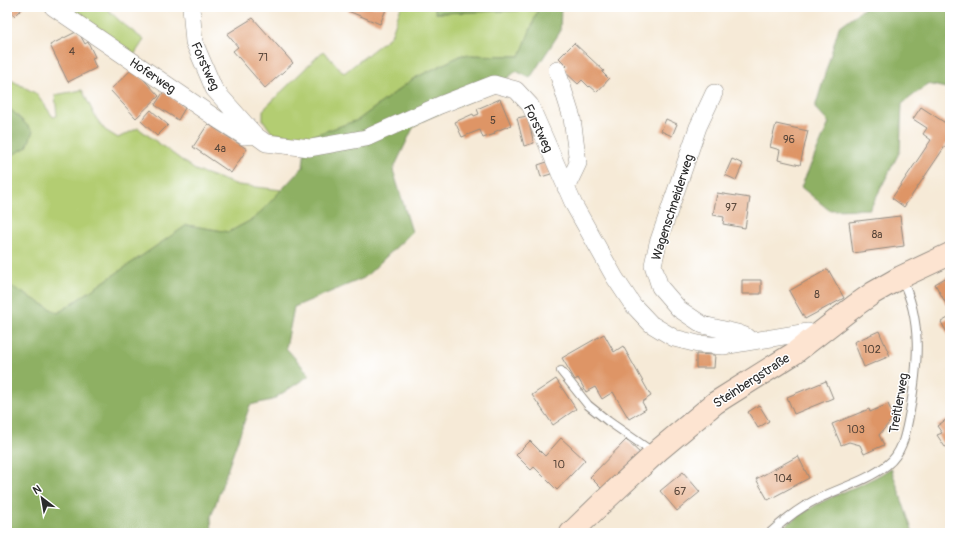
<svg xmlns="http://www.w3.org/2000/svg" width="957" height="540" font-family="Pangolin,sans-serif">
  <rect width="100%" height="100%" fill="#fff"/>
  <filter id="ink" filterUnits="userSpaceOnUse"><feTurbulence type="fractalNoise" baseFrequency=".025" numOctaves="2"/><feDisplacementMap in="SourceGraphic" scale="8" xChannelSelector="R" yChannelSelector="G"/><feConvolveMatrix kernelMatrix="1 2 1 2 8 2 1 2 1" color-interpolation-filters="sRGB"/></filter>
  <filter id="wash" filterUnits="userSpaceOnUse"><feTurbulence type="fractalNoise" baseFrequency=".012" numOctaves="4" result="noise"/><feDisplacementMap in="SourceGraphic" scale="16" xChannelSelector="R" yChannelSelector="G"/><feGaussianBlur stdDeviation="0.9" result="paint"/><feColorMatrix in="noise" values="0 0 0 0 0 0 0 0 0 0 0 0 0 0 0 0 0 1.4 0 .05"/><feComposite in="paint" operator="in"/></filter>
  <g filter="url(#wash)">
    <rect width="100%" height="100%" fill="#f6ead7"/>
    <path fill="#b3cd72" stroke="#6f7c4e" d="M65,7H105L121,22L144,40L134,55Z
      M401,7H434L436,13L538,10L521,56L462,55L413,79L358,120L306,138L272,133L263,120V110L323,51L344,73L391,36Z
      M9,79L37,94L53,117L57,116L55,95L82,90L96,118L105,130L118,138L138,128L195,170L238,185L282,190L255,218L229,232L187,225L58,313L7,284V158L27,147L33,131L7,106V82Z"/>
    <path fill="#8eb064" stroke="#5c6e48" d="M434,7H561L560,32L530,78L516,71L494,90L424,120L413,128L393,170L412,232L364,278L294,307L286,348L310,375L272,400L250,405L211,517L212,533H7V284L58,313L187,225L229,232L255,218L303,167L306,138L358,120L413,79L462,55L520,56L538,10L436,13Z
      M866,7H950V89L928,84L902,104L900,151L870,209L829,210L801,187L829,123L815,108L839,27Z
      M7,106L33,131L27,147L7,158Z
      M891,468L913,533H776C790,521 806,510 822,502C845,490 869,483 891,468Z"/>
    <g id="blocks">
      <path fill="#de9566" d="M7,7H24L15,16Z
        M350,7H387L380,24L348,11Z
        M253,18L293,63L265,88L233,51L238,47L227,34Z
        M78,31L85,44L88,42L95,57L92,58L96,68L68,82L50,45Z
        M574,43L604,71L602,72L609,79L597,92L590,86L589,87L582,80L578,84L563,70L567,66L559,58Z
        M133,68L159,96L136,118L110,90Z
        M164,91L185,108L178,120L155,105Z
        M500,99L511,125L494,132L495,134L483,138L480,130L462,137L455,122L473,114L474,116L479,114L477,109Z
        M921,107L950,126V139L904,207L892,198L931,140L923,134L927,128L913,119Z
        M151,110L168,125L157,136L141,121Z
        M527,116L534,143L524,146L517,118Z
        M666,119L677,124L672,136L661,131Z
        M208,124L247,149L231,173L193,147Z
        M776,124L808,131L800,165L778,160L780,150L770,147Z
        M732,159L743,164L736,180L725,175Z
        M547,162L551,174L541,177L538,165Z
        M717,193L750,198L745,228L723,224L724,217L713,215Z
        M900,216L904,246L853,253L849,222Z
        M828,269L844,298L805,319L789,291Z
        M947,277L950,282V311L935,284Z
        M742,280H761V294H742Z
        M950,317V338L941,322Z
        M879,331L890,356L864,367L854,342Z
        M604,334L614,352L623,346L651,396L642,402L646,409L629,419L613,392L602,399L595,387L586,392L578,378L575,380L562,358Z
        M696,354L715,355L714,368H696Z
        M556,379L576,409L553,425L532,395Z
        M826,381L833,398L794,414L787,397Z
        M888,404L894,417L879,435L884,445L864,454L860,445L849,442L841,445L832,424L869,409L870,412Z
        M759,405L769,421L758,428L748,412Z
        M950,417V445L945,447L937,435L942,433L937,426Z
        M561,438L585,460L557,490L534,467L531,470L516,455L530,441L545,456Z
        M626,440L641,454L605,492L590,477Z
        M798,456L809,478L768,500L756,479Z
        M683,472L700,492L677,511L660,491Z"/>
    </g>
  </g>
  <g filter="url(#ink)">
    <use href="#blocks" fill-opacity="0" stroke="#908a81" stroke-width="1"/>
    <g fill="none" stroke-linecap="round" stroke-linejoin="round">
      <g stroke="#908a81" stroke-width="10">
        <path id="service" d="M561,371L588,405L608,421L654,453
          M770,533C785,519 803,505 822,497C843,487 868,480 887,465C904,452 906,430 910,411C918,365 923,320 901,278"/>
      </g>
      <g stroke="#908a81" stroke-width="18">
        <path id="minor" d="M53,7L217,119L244,136L255,135
          M191,7L194,42L214,89L255,135L266,143L310,148L366,138L440,105L494,84L516,90L530,105L574,205L615,278L633,305L651,324L674,338L698,344L723,346L808,332L815,336
          M557,70L572,118L578,163L566,188
          M714,93L698,127L658,243L653,265L660,287L679,309L703,325L737,333L745,336L751,341"/>
      </g>
      <g stroke="#908a81" stroke-width="24">
        <path id="secondary" d="M571,533L604,501L660,449L715,403L793,354L856,305L873,293L901,277L950,254"/>
      </g>
      <use href="#service" stroke="#fff" stroke-width="8"/>
      <use href="#minor" stroke="#fff" stroke-width="17"/>
      <use href="#secondary" stroke="#fde4d1" stroke-width="22"/>
    </g>
  </g>
  <g text-anchor="middle" stroke-width="3" stroke-linejoin="round" paint-order="stroke">
    <g font-size="11" fill="#58463a">
      <text x="72" y="55">4</text>
      <text x="263" y="61">71</text>
      <text x="493" y="124">5</text>
      <text x="789" y="143">96</text>
      <text x="220" y="152">4a</text>
      <text x="731" y="211">97</text>
      <text x="877" y="238">8a</text>
      <text x="817" y="298">8</text>
      <text x="872" y="353">102</text>
      <text x="856" y="433">103</text>
      <text x="559" y="468">10</text>
      <text x="783" y="482">104</text>
      <text x="680" y="495">67</text>
    </g>
    <g font-size="13" fill="#2b2b2b" stroke="#fff">
      <text transform="translate(206 66) rotate(66)" y="5">Forstweg</text>
      <text transform="translate(153 75) rotate(34)" y="5">Hoferweg</text>
      <text transform="translate(539 128) rotate(65)" y="5">Forstweg</text>
      <text transform="translate(672 207) rotate(-72)" y="5">Wagenschneiderweg</text>
      <text transform="translate(751 380) rotate(-33)" y="5">Steinbergstraße</text>
      <text transform="translate(898 403) rotate(-80)" y="5">Treitlerweg</text>
    </g>
  </g>
  <rect width="957" height="540" fill="none" stroke="#fff" stroke-width="24"/>
  <g transform="translate(42 498) rotate(329)" stroke="#ffffff" stroke-width="3" paint-order="stroke">
  <path d="M0-3L7 15L0 10L-7 15Z" fill="#2b2b2b"/>
  <text y="-6" font-size="11" font-weight="bold" text-anchor="middle" fill="#2b2b2b">N</text>
  </g>
</svg>
